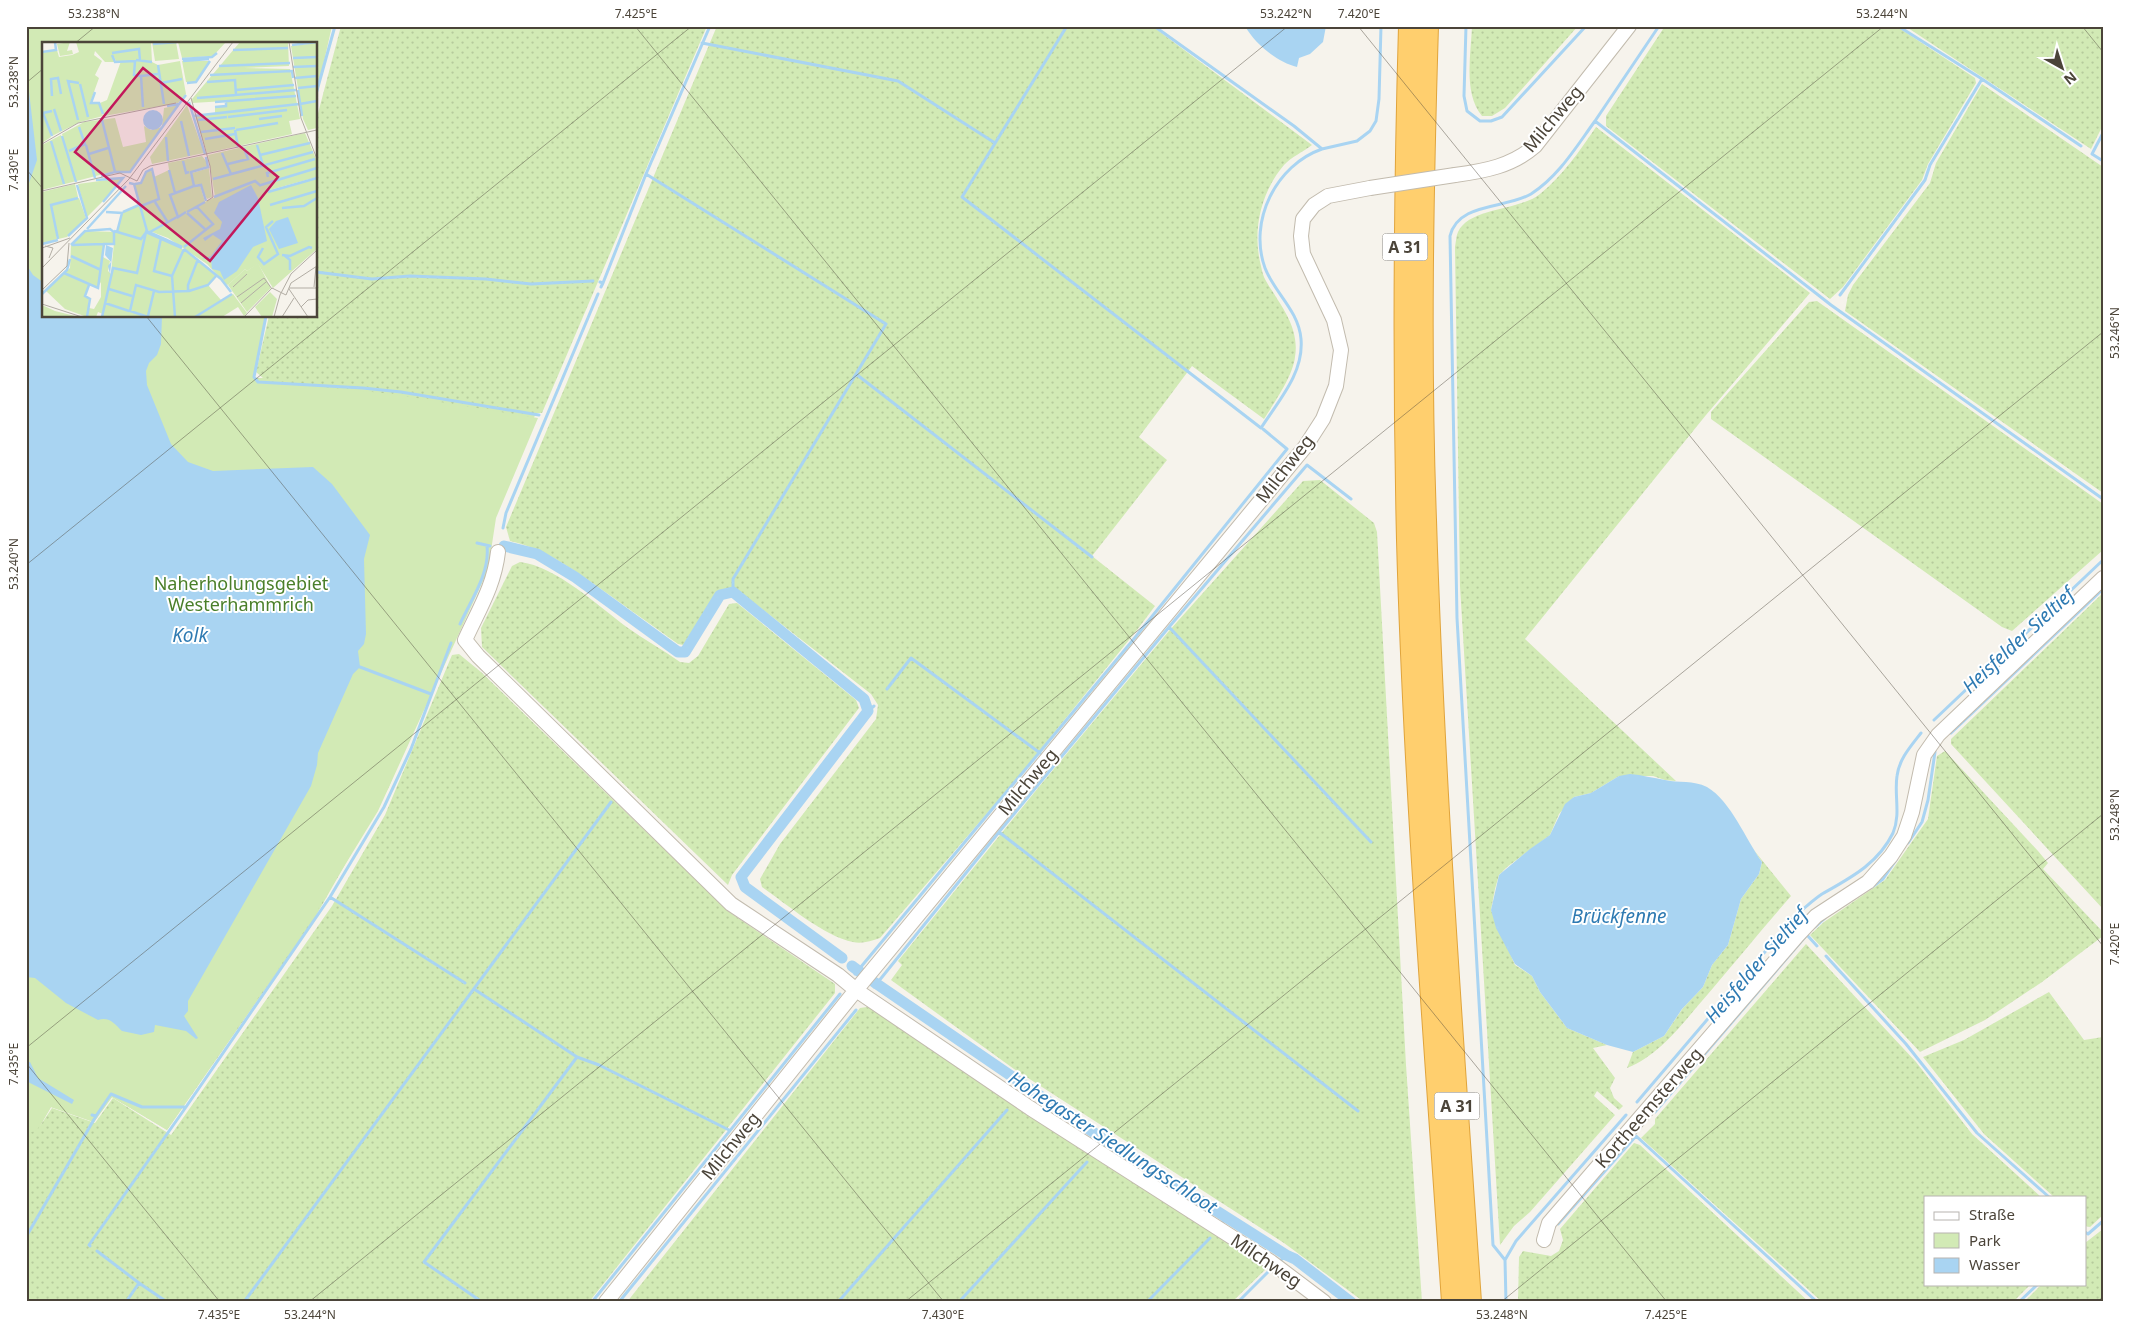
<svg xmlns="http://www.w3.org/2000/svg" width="2129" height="1328" font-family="'Noto Sans',sans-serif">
  <defs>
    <pattern id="grass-dots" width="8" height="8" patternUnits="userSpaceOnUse" patternTransform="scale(1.25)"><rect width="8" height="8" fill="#d2eab5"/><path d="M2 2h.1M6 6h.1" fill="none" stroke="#b6ca9c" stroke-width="1.8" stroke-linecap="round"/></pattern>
  </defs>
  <rect width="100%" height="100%" fill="#f6f3ec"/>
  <path fill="url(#grass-dots)" d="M341,26H707L542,413H536L493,513L389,787L313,921L167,1130L112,1097L94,1122L51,1107L40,1126L52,1108L95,1123L113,1098L171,1135L332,906L385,815L452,655L459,654L481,672L729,912L835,984V993L589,1302H26V1135L29,1134H26V977L250,378H263L256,372L269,316H316V121Z
    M717,26H1152L1312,145C1303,152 1291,157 1284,165C1260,193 1252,232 1261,266C1262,271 1263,276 1266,281C1280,305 1300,327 1295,357C1293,376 1274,403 1264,419L1192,366L1139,437L1167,460L1092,556L1155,606L1137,630L1020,775L880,938C871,941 862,944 853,942C825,937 785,903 762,887L760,879L780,844L876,719L878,705L871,694L735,588L726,589L717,592L688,641L683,645L678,644C655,627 631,611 608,594C578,573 547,549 510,541L506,527Z
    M1472,26H1578L1505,108L1492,116H1482C1463,93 1471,55 1472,26Z
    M1665,26H1896L1975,78L1976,83L1928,164L1922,180L1843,287L1830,299L1606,126V116Z
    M1905,26H2103V125L2091,149Z
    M1982,84L2103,167V493L1845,311L1848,295L1853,285L1930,183L1936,163Z
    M1596,127L1810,293L1706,415L1525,639L1676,781L1665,780L1653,776H1619L1591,793L1574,797L1559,814L1550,835L1507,867L1499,875L1495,889L1491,910L1515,965L1532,976L1540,992L1567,1028L1607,1045L1593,1048L1615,1078L1610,1088L1614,1098L1623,1106L1619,1110L1597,1091L1594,1096L1615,1115L1530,1212L1514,1226L1500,1245L1460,586L1455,247C1456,242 1456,236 1458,232C1470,207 1519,211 1540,194C1563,175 1579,152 1596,127Z
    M1817,301L2103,504V550L2012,631L2002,627L1711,419V412L1809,302Z
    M1320,480L1374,523L1377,532L1406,1065L1422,1302H1364L1284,1243L1014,1069L891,980L902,965L898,961L1038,788L1169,631L1303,481Z
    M520,562C556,566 598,606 628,628C645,640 663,650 680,662L689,663L698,656L729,604L737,603L856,700L859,708L732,875L728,885L482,647L481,628L512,566Z
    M2103,593V909L1951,744V739Z
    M1945,751L2038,851L2048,863L2043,869L2103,932V936L2042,982L1985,1020L1920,1052L1810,935L1824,922L1885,880L1928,819L1937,756Z
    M1753,849L1791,896C1763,928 1736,961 1708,994C1684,1021 1662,1054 1627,1068L1633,1052L1664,1036L1683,1008L1703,987L1712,965L1728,945L1741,899L1759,874L1762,862Z
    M1806,944L1916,1062L1972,1134L2041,1197H1925V1284H2031L2013,1302H1822L1641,1138L1655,1124V1119Z
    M2049,992L2084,1040L2103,1037V1215L2090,1227L2085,1226V1197H2054L1984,1134L1923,1057L1964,1040Z
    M867,1007L880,1012L1099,1161L1268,1267L1232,1302H627L860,1008Z
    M1634,1143L1640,1145L1809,1302H1518L1519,1257L1523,1251L1551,1256L1559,1251L1563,1240L1560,1229Z
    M2103,1229V1302H2024L2042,1284H2085V1243Z"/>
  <path fill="#d2eab5" d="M26,26H332L316,97V44H44V316H267L253,380L392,394L538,418L496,518L488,570L378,811L307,927L167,1130L112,1097L94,1122L51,1107L37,1130L26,1134Z"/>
  <path fill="#a9d4f2" d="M1245,26H1326L1323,42L1310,54L1299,58L1297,67C1277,62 1255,44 1245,26Z
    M26,66L37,160L26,192Z
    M26,264L33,275L44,283V316H162L161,344L157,355L149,363L146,371L147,385L171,444L188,462L213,471L313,467L332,484L370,535L364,559L366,634L364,644L358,651L360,667L353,674L318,753L317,765L311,786L188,1001V1011L184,1016L198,1038L196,1039L186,1031L155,1025L154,1032L141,1035L122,1031C115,1024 109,1016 98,1020L66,1003L35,978L26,977Z
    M1630,774C1642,775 1653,778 1665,780C1679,783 1693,780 1707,787C1731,801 1746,840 1762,862L1759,874L1741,899L1728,945L1712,965L1703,987L1682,1009L1664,1036L1633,1052L1607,1045L1567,1028L1540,992L1532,976L1515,964L1496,928L1491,910L1499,875L1530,849L1550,835L1565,804L1574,797L1591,793L1619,776Z
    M26,1062H30L38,1078L74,1100L72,1104L26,1081Z"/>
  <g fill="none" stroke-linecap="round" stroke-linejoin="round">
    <path stroke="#a9d4f2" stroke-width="3" d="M1067,26L962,197L1261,428C1279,400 1304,373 1301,339C1299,311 1274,292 1265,268C1248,221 1276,165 1322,149
      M1154,26L1294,126L1322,149L1357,141L1370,131L1376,121L1379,99L1381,26
      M1466,26L1464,96L1467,111L1480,121H1491L1502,117L1586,26
      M1659,26L1595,121L1831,305L2103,499
      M1898,26L1982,79L2081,146
      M702,43L898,81L995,143
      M316,94L335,26
      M2103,133L2092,154L2103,161
      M646,174L710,26
      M316,272L372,279L410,276L486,279L531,284L593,281
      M600,282L603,283L601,287
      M603,283L646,174L886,324L733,579V592
      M1840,295L1925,180L1930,165L1982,79
      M266,316L254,377L258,382L363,388L401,392L539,415
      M856,374L1092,557
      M1351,499L1307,465L1169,627L1371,842
      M503,528L506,513L598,294
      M477,543L490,546
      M503,546H504V543
      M460,624C471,600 490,573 487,546
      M1169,627L999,832L1358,1111
      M360,667L431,694
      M887,689L911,658L1040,753
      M868,711L874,706
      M1934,720L2103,560
      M1951,733L2103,589
      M1908,843L1922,822L1928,800L1935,752
      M1872,887L1883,879L1896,860
      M330,897L465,983
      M1815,927L1825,918
      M1807,935L1817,946
      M1826,956L1906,1044L1977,1133L2049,1197
      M855,974L1133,640L1287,449L1263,429
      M874,987L999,832
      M474,989L577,1057L599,1065L729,1130
      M1637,1102L1798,913C1806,907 1813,900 1822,894C1850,878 1878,864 1893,833C1901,814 1894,795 1897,776C1899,759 1911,746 1921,733
      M1655,1112L1805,937
      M92,1115L96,1116L111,1094L142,1107H186L330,897L384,807L411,749L451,643
      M1100,1147L1106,1141
      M1222,1223L1227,1217
      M1558,1224L1636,1136L1817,1302
      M2085,1232L2088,1234L2103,1221
      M26,1237L96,1116
      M90,1246L89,1245L186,1107
      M97,1251L139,1283L126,1302
      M1505,1260L1493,1245L1457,618L1450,236C1458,202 1506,209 1531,194C1559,176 1576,147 1595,121
      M1278,1263L1286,1255
      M139,1283L167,1302
      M244,1302L611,802
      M482,1302L424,1262L577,1057
      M592,1302L840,994
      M619,1302L856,1010
      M838,1302L1007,1110
      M959,1302L1087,1162
      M1147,1302L1210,1238
      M1238,1302L1273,1267
      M1506,1302L1505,1260L1516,1241L1626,1115
      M2019,1302L2038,1284"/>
    <path stroke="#a9d4f2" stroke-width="11" d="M504,546L537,554L575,577L678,652H685L720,595L733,592L864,699L868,711L741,877L745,887L842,958
      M852,966L860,972
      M874,982L1106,1141L1286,1255L1295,1259L1351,1302"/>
    <g stroke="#c2bbae" stroke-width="16">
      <path id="minor" d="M1455,175C1485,171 1512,166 1535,146L1629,26
        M498,552C494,586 479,609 465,640L478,656L731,904L838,975L856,990L1030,1108L1271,1262L1324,1302
        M1544,1240L1549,1223L1798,935L1816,916L1868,882L1891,856L1904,836L1912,812L1924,755L1938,735L2103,578
        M606,1302L856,990L1305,447L1323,419L1336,386L1341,350L1334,320L1303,254L1301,236L1303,219L1314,205L1328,196L1370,188"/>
    </g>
    <g stroke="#e0a43c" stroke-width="22">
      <path id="highway" d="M1409,26C1404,197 1403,368 1407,540C1414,794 1435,1048 1452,1302
        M1428,26C1423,191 1420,356 1426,520C1434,781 1453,1041 1471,1302"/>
    </g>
    <use href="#minor" stroke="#fff" stroke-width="14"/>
    <use href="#highway" stroke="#ffcf6e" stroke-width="20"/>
    <g stroke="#c2bbae" stroke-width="16" stroke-linecap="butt">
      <path id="minor-bridge" d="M1370,188L1455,175"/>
    </g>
    <use href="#minor-bridge" stroke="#fff" stroke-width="14"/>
  </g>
  <path fill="none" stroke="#4b4439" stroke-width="1" stroke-opacity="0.45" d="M635,26L1667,1302M1358,26L2103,946M2082,26L2103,52M74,44L96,26M26,83L44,68M26,169L44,190M146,316L944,1302M26,565L692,26M26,1048L1288,26M26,1063L220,1302M309,1302L1884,26M905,1302L2103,332M1501,1302L2103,814M2097,1302L2103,1297"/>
  <g text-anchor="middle" stroke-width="4" stroke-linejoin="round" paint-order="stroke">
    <g fill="#fff" stroke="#817c74" stroke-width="1">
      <rect x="1382.5" y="233.5" width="45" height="27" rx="4"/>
      <rect x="1434.5" y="1092.5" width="45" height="27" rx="4"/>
    </g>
    <g font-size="16" font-weight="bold" fill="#4b4439">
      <text x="1405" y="253">A 31</text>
      <text x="1457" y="1112">A 31</text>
    </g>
    <g font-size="18" fill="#4b4439" stroke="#fff">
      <text transform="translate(1553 119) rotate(-50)" y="6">Milchweg</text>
      <text transform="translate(1285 469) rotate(-52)" y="6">Milchweg</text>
      <text transform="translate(1028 782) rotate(-50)" y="6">Milchweg</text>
      <text transform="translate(1649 1108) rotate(-49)" y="6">Kortheemsterweg</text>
      <text transform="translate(731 1146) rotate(-51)" y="6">Milchweg</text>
      <text transform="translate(1266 1261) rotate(34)" y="6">Milchweg</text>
    </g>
    <g font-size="18" fill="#4a7f2a" stroke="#fff">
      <text x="241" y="590">Naherholungsgebiet<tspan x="241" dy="21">Westerhammrich</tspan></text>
    </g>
    <g font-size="19" font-style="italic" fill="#2e7ab2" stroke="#fff">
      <text x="190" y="642">Kolk</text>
      <text transform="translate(2018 640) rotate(-43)" y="7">Heisfelder Sieltief</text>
      <text x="1619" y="923">Brückfenne</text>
      <text transform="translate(1756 965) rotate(-49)" y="7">Heisfelder Sieltief</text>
      <text transform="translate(1113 1142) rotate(33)" y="7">Hohegaster Siedlungsschloot</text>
    </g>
  </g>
  <g transform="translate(42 42)">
    <rect width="275" height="275" fill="#f6f3ec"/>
    <path d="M28,0L25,9L30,8L31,12L18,14L15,2ZM34,0H109L110,20L116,23L138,19L144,52L136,61L62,74L58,61L65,58L79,19H74L72,15L73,20H63L53,9L52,13L60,19L53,33L57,36L48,61H57L61,74L38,80L10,94L8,90L9,95L0,101V11L15,8L17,15L30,13L37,10ZM110,0H134L137,17L113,19ZM136,0H184L171,14L140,16ZM198,0H246L247,24L202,26L248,27L258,77L247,79L250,92L165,111L153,74L173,72V65L184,64V59L150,61V57ZM275,1V86L266,88L261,77L249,4ZM168,19L153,40H144L140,19ZM137,63L88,130L73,129L0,148V103L19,93L25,111L20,92L42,80L73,76L81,105L104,100L102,84L109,88L120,85L122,66ZM145,63L162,111L110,122L108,115ZM263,91L275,119V135L228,148L203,226L185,243L165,222L126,196L105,188L99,196L105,190L125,197L162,222L175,233L166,243L179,258L165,268L191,252L205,271L202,274L196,265L180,275H60L61,272L56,270L54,275L46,274L47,266L52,267L59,255V240L56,245L47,242L43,254L47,257L45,275L23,267L4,249L28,226L29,203L44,189L75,190L80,170L97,163L92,143L100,140L104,130L109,128L112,135L127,128L126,121L160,114L164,119L165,124L148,130L152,144L158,143L163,160L122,183L173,155L166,113ZM62,201H72L69,232L66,229L68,219L61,215ZM167,126L170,155L165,157L158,142L152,143L150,131ZM80,136L60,160L45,175L36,142ZM33,142L36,155L25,159L37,156L44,176L25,195L16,197L11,170L15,197L0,202V150ZM0,263L13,269L37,275H0Z" fill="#d2eab5" fill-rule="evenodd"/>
    <path d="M275,136V207L231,246L216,222L205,229L203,227L186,243L165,221L143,206L171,182L155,165L166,158L215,139L217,144L228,148ZM228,250L235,257L230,275H220L213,265Z" fill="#d2eab5"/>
    <path d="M216,221L229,246L205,270L186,243L203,227L205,229Z" fill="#d2eab5"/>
    <path d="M101 78a10 10 0 1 1 20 0a10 10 0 1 1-20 0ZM209,143L216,156L225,199L211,205L195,229L182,238L178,229L170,227L169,217H160L169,214L180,199L171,193L163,199L161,196L178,187L180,180L172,171L177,160ZM246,175L256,201L237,207L227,187L234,179ZM64,203L71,206L68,232L66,224L69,220L63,213Z" fill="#a9d4f2"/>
    <path fill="none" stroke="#a9d4f2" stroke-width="2.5" d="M111,2L135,0M250,3L275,0M191,8L246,6M0,10L14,8L13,0M70,11L97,7L98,18M70,13L73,20L93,19L92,33L99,34L101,65M251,16L275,15M140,17L170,15L175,11M94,18L110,20M141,19L167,17M116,23L122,62M177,24L248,21M251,25L275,24M168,33L250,29L251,36M99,34L116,32M253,36L275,34M165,40L193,38L194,53L254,48M119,41L140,37M145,41L154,40L168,19M38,42L46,75M256,46L275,44M194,48L252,43M256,48L260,74M53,50L49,61H57L61,72M10,54L9,37L16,36L19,52M155,56L194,53M147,60L163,112M173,60L254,54M258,62L275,59M125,64L137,62L144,53M173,65L184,64V60M12,67L19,89M10,69L1,71L10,94M151,74L257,62M186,75L245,68M217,77L240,74M36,78L26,39L37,41M156,78L185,75M139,79L147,114M193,88L196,105M194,88L236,81M159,90L193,86M20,94L34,140M124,95L126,119M163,97L193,92M9,99L22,142M44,103L53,136M215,103L221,123M27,109L43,102L37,85M180,111L189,132M47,112L66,106M218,113L268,101M164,115L166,125L149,130L152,144L159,143L164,159M141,119L144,131L147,130M186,122L206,117L202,106M127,128L133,151M73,130H88L137,62M59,134L73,130L60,78M226,135L225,131L273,117M171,137L271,110M54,138L81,136L61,160M87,141L92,142L105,189M93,142L99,141L104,130L110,127L117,157L99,164M219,143L275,126M226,150L275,136M172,155L213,139L219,144M113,160L125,179M228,163L275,149M240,166L262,164L275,156M64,170L80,171L75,190M81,170L97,163M144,170L136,175L128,153L152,144M145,170L163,160M145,171L164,188M45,187L84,144M72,189L99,197L105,189L140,205M108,190L135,175M26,194L45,176L35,143M119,196L112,229L130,234M16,197L9,163L36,156M0,202L16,198M30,203L61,202M142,205L171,182L155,165M221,206L216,215L222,222L236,212L224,185L231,179M142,207L179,237L189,250M240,213L248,214L267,205L270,206M242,213L248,218V228M29,214L59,228M22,231L56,246L62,202H72V190L68,187L43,189L29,203M67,247L90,254M147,249L166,243L175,233M0,252L25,228L28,217M63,261L87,269M106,274L112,249M45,275L48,257L43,254L47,243M60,275L71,226L95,231L104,190L140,206M106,275L88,269L94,243L117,250L146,249V243L156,217M133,275L130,234L142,207M153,275L190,252"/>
    <path fill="none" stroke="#b2ada4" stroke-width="1" d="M247,0L259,76L275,117M149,56L168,124L171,155L165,159M0,102L36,81L134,61M0,149L78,131L95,139L101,128L108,124L275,88M3,204L11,206L7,216M0,206L28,196M0,226L87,137L191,0M191,245L205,232M272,245L274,225M247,246H275M247,247L266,275M0,248L25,224L27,201M195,255L222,236L230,247M199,261L224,240M0,262L40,275M259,265L266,258L275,257M202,275L230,246L244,253L249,241L275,224M232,275L238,253L249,232L275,208M240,275L252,256"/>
    <path fill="#c2185b" fill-opacity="0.15" stroke="#c2185b" stroke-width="2.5" d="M101,26L236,135L168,219L33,110Z"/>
    <rect width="275" height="275" fill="none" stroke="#4b4439" stroke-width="2.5"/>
  </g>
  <rect width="2129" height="1328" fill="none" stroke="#ffffff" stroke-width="55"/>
  <rect x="1924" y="1196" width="162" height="90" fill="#ffffff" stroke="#b7b4b0"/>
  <rect x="1934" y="1212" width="25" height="8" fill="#ffffff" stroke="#b7b4b0"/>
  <text x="1969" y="1220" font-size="15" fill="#4b4439">Straße</text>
  <rect x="1934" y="1233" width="25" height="15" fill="#d2eab5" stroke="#b7b4b0"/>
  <text x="1969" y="1246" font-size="15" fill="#4b4439">Park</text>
  <rect x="1934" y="1258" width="25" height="15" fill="#a9d4f2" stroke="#b7b4b0"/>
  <text x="1969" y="1270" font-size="15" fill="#4b4439">Wasser</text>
  <g transform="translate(2062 68) rotate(141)" stroke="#ffffff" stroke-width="4" paint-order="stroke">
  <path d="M0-4L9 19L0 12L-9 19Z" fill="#4b4439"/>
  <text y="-8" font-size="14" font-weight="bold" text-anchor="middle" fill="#4b4439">N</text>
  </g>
  <rect x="28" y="28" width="2074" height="1272" fill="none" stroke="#4b4439" stroke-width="2"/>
  <g font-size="12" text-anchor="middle" fill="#4b4439">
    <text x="94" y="18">53.238°N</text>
    <text x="636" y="18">7.425°E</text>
    <text x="1286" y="18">53.242°N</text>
    <text x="1359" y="18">7.420°E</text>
    <text x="1882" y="18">53.244°N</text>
    <text transform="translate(14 82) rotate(-90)" y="4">53.238°N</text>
    <text transform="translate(14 170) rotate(-90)" y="4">7.430°E</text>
    <text transform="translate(2115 333) rotate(-90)" y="4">53.246°N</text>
    <text transform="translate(14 564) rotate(-90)" y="4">53.240°N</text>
    <text transform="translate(2115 815) rotate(-90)" y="4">53.248°N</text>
    <text transform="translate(2115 944) rotate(-90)" y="4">7.420°E</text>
    <text transform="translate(14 1064) rotate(-90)" y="4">7.435°E</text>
    <text x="219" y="1319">7.435°E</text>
    <text x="310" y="1319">53.244°N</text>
    <text x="943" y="1319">7.430°E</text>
    <text x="1502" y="1319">53.248°N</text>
    <text x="1666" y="1319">7.425°E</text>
  </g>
</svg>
